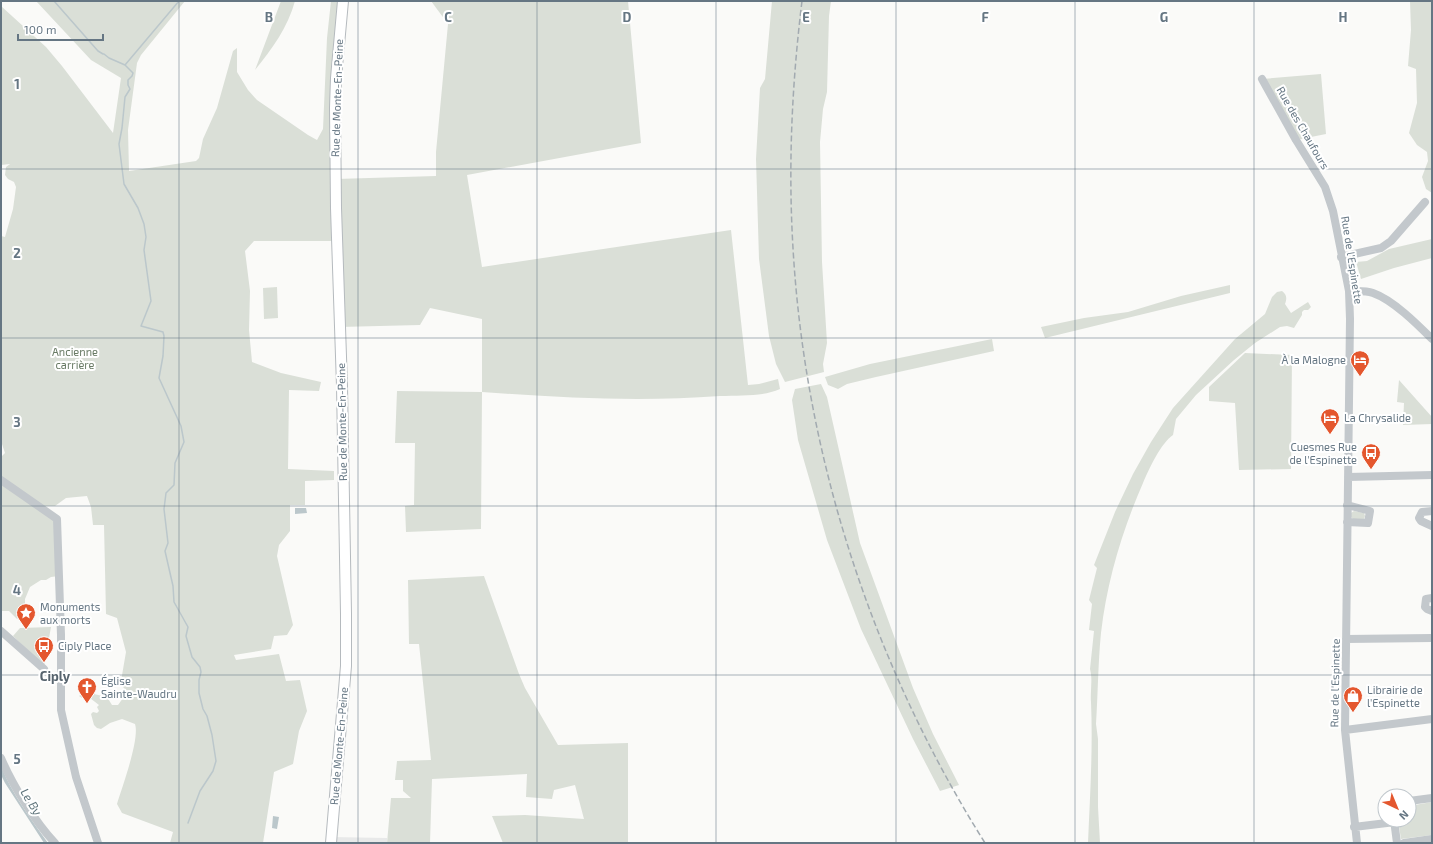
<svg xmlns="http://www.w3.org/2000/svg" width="1433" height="844" font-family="'Exo 2',sans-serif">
  <rect width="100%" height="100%" fill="#fafaf8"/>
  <path fill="#e8e9e9" d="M331,837L387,838V843H331Z"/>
  <path fill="#dadfd7" d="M36,1H185L141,55L137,63L128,130L129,171L196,161L199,158L203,139L217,108L233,51L237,48V72L248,90L257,100L308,135L317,140L323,129L327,38L331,1H343L336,179L436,176V152L448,24L431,1H628L641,143L467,175L482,267L731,230L748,385L759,384L778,379L780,389C762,397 740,395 720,396C641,402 562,398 482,392L481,529L406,532L405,506L414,505L415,443H395L397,391L482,392V319L430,308L420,325L339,327L337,241H254L245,251L250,291L249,330L252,362L281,373L321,382L319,391L289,390L288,469L334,471V480L305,481V505H290V531L279,545L277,556L293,625L287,635L274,636L271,649L234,655L236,660L279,654L286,681L300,680L307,711L299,731L293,764L274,772L263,843H170L173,832L122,813L117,804C122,787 140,739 135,724L122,719L110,723L101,729L97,728L94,725L91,714L93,712L97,713L99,711L97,707L99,705L86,695L82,698L79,696L85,692L107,697L112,705H118L126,694L121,681L126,652L117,618L106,614L104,525H93L91,507L87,496L66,498L55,506H43L57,519L59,576L51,577L46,580H41L30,587L25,599V613L24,615L17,619L9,611H1V457L5,453L1,441V236L5,237L13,209L16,187L14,182L8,179L5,175L6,167L10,164L1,165V6L46,47L62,66L113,133L121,78L91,60Z
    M281,1H295C288,27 272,49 255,70Z
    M772,1H831L829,16L827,92L823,109L820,142L822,262L827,343L823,364L824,372L785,382L776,364L769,336L759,259L756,159L760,88L765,79Z
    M1410,1H1432V193L1426,189L1422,177L1428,161L1427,152L1417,145L1409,133L1417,103L1416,69L1408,66L1411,30Z
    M1321,74L1326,134L1296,140L1262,79Z
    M1432,239V258L1394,268L1361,279L1356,262L1367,261L1389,249Z
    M1230,285V293L1045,338L1041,327L1084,318L1128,312L1181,296Z
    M277,287L278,318L264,319L263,288Z
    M1282,291C1287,295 1287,298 1285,304L1291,313L1308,302L1311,307L1308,310H1304L1302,312V315L1294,328L1287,326L1280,327L1255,343L1234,360L1196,395L1176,419L1173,435C1161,443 1149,469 1143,483C1122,531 1107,581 1101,633C1098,663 1098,694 1096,724L1098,739V807L1100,843H1088C1090,796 1093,749 1091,702C1090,691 1093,680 1090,669L1094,631L1089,630L1092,604L1089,600L1097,568L1094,565L1115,512L1133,474L1151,442L1173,408L1235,339L1265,314L1272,297L1277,292Z
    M992,339L994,351L876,377L847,384L838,389L828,385L825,377L870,364Z
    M1245,353L1292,355L1291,469L1239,470L1235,403L1209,401V387Z
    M1399,380L1432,417V424L1403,425L1404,403L1397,402Z
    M821,384L827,397L860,543L913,688L933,734L959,785L940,791L913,739L861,629L827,540L798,440L792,400L795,389Z
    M1354,511L1364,513L1365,516L1364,519L1354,520L1351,517V513Z
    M484,576L519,674L525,688L558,745L628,743V843H503L492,816L525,815L584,819L575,785L554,790L552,799L526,797L527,774L432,779L430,843H387L391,798H411L403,791V780H395L397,761L431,760L419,644H409L408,580Z
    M51,627L44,666L13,636L20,628Z
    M1432,802V835L1401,839L1398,820H1409V806Z"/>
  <path fill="#bbc7cb" d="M295,508H306L307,513L295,514Z
    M1,766C12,794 31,819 48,843H44L5,783L1,775Z
    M273,816L279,817L277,829L272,828Z"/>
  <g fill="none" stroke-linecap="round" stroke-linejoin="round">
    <path stroke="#bbc7cb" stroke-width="1.5" d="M54,1L98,51L103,54H104L109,58L125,65
      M179,1L125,65L133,73L132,76L128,80V85L130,89L125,97L122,128L119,144L124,184L138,208L144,224L146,237L144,250L151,301L141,326L163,332L164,336L163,356L159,378L181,426L184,442L175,463L174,485L166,493L164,509L168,543L165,551L173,586L174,602L188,627L186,636L192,657L200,667L201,672L199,680V693L203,709L207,716L212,735L216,761L213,771L200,791L188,823"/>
    <g stroke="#b5babe" stroke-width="12">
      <path id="major" d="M331,843L346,666V614L342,386L336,208L335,108L336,78L343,1"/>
    </g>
    <path stroke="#c3c8cc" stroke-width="8" d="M1262,79L1296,140L1325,187L1333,211L1349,291L1350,319L1345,730L1357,843
      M1341,257L1381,248L1391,241L1425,202
      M1349,291C1357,291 1365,290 1373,293C1393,300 1417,324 1432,339
      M1348,477L1432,475
      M1,480L57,519L61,635V710L76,777L98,843
      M1432,511L1422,512L1419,518L1421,521L1432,526
      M1347,522L1368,523L1370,511L1347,505
      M1432,598L1426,599L1425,607L1427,609L1432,611
      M1,631L44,669
      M1346,639L1432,638
      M1345,730L1432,719
      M1,758C12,784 35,822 55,843
      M1409,801L1432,798
      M1394,820L1397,843
      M1354,827L1395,822
      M1404,843L1432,839"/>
    <use href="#major" stroke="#fff" stroke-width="10"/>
    <path stroke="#a2aab0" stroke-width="1.5" stroke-dasharray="6 3" stroke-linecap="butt" d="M802,1C792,83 788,165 793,248C805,458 873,665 985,843"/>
  </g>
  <path fill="none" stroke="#657683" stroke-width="1" stroke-opacity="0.55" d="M179,1V843M358,1V843M537,1V843M716,1V843M896,1V843M1075,1V843M1254,1V843M1,169H1432M1,338H1432M1,506H1432M1,675H1432"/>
  <defs>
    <g id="hotel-pin" transform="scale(1)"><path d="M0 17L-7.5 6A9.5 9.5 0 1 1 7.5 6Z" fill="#e4572e" stroke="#fff"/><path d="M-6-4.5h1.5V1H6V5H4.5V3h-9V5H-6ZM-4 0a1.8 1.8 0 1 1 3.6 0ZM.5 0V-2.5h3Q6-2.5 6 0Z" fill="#fff"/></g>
    <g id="bus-pin" transform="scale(1)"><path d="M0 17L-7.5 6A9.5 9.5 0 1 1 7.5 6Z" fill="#e4572e" stroke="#fff"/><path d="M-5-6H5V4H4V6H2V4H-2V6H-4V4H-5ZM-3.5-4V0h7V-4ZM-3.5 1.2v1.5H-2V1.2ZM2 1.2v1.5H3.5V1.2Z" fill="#fff"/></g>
    <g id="sight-pin" transform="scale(1)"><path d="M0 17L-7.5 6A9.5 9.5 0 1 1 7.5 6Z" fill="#e4572e" stroke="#fff"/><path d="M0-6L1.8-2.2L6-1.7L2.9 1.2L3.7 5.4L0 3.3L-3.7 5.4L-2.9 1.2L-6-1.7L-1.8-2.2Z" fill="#fff"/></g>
    <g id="church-pin" transform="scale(1)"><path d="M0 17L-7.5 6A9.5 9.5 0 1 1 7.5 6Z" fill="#e4572e" stroke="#fff"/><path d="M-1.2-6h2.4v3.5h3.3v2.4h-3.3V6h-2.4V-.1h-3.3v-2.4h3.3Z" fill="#fff"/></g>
    <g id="shop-pin" transform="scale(1)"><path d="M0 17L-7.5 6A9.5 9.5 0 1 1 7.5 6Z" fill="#e4572e" stroke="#fff"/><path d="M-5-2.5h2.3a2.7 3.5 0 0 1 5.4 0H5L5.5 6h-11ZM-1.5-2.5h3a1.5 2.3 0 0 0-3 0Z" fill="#fff"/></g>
  </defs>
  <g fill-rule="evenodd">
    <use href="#hotel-pin" x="1360" y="360"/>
    <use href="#hotel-pin" x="1330" y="418"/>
    <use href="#bus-pin" x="1371" y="453"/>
    <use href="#sight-pin" x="26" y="613"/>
    <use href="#bus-pin" x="44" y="646"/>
    <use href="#church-pin" x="87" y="687"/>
    <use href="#shop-pin" x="1353" y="696"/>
  </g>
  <g text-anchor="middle" stroke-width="4" stroke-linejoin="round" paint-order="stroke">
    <g font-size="11" fill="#657683" stroke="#fff">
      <text transform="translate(337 98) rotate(-88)" y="4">Rue de Monte-En-Peine</text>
      <text transform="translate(1303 128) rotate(60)" y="4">Rue des Chaufours</text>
      <text transform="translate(1352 260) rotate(81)" y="4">Rue de l'Espinette</text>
      <text transform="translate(342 422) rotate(-91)" y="4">Rue de Monte-En-Peine</text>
      <text transform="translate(1335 683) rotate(-89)" y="4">Rue de l'Espinette</text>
      <text transform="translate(339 746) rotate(-85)" y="4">Rue de Monte-En-Peine</text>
    </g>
    <g font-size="11" fill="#687a64" stroke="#fff">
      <text x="75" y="356">Ancienne<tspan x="75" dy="13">carrière</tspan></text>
    </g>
    <g font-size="11" fill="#657683" stroke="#fff" text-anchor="start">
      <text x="1346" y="364" text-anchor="end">À la Malogne</text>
      <text x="1344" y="422">La Chrysalide</text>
      <text x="1357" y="451" text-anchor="end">Cuesmes Rue<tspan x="1357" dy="13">de l'Espinette</tspan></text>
      <text x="40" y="611">Monuments<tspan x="40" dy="13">aux morts</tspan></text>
      <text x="58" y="650">Ciply Place</text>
      <text x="101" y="685">Église<tspan x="101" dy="13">Sainte-Waudru</tspan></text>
      <text x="1367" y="694">Librairie de<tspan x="1367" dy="13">l'Espinette</tspan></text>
    </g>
    <g font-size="12" font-style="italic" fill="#60757c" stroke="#fff">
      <text transform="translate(31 802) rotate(58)" y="4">Le By</text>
    </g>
    <g font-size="13" font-weight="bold" fill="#57646e" stroke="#fff">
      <text x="55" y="681">Ciply</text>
    </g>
  </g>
  <g font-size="13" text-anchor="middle" font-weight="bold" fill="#657683" stroke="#fff" stroke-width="4" stroke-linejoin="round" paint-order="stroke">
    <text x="269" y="22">B</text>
    <text x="448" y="22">C</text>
    <text x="627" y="22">D</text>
    <text x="806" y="22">E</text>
    <text x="985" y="22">F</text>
    <text x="1164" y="22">G</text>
    <text x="1343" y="22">H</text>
    <text x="17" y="89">1</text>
    <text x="17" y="258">2</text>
    <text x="17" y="427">3</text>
    <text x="17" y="595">4</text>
    <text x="17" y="764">5</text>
  </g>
  <rect width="1433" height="844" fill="none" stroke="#657683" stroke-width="4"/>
  <g transform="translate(1397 808) rotate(136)"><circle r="19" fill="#ffffff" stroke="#c1c8cd"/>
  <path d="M0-3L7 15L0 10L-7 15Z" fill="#e4572e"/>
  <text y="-6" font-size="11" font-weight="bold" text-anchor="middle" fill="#657683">N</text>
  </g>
  <path d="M18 34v6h85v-6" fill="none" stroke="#657683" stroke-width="2"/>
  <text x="24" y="34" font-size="12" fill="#657683" stroke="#ffffff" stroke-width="3" paint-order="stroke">100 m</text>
</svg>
